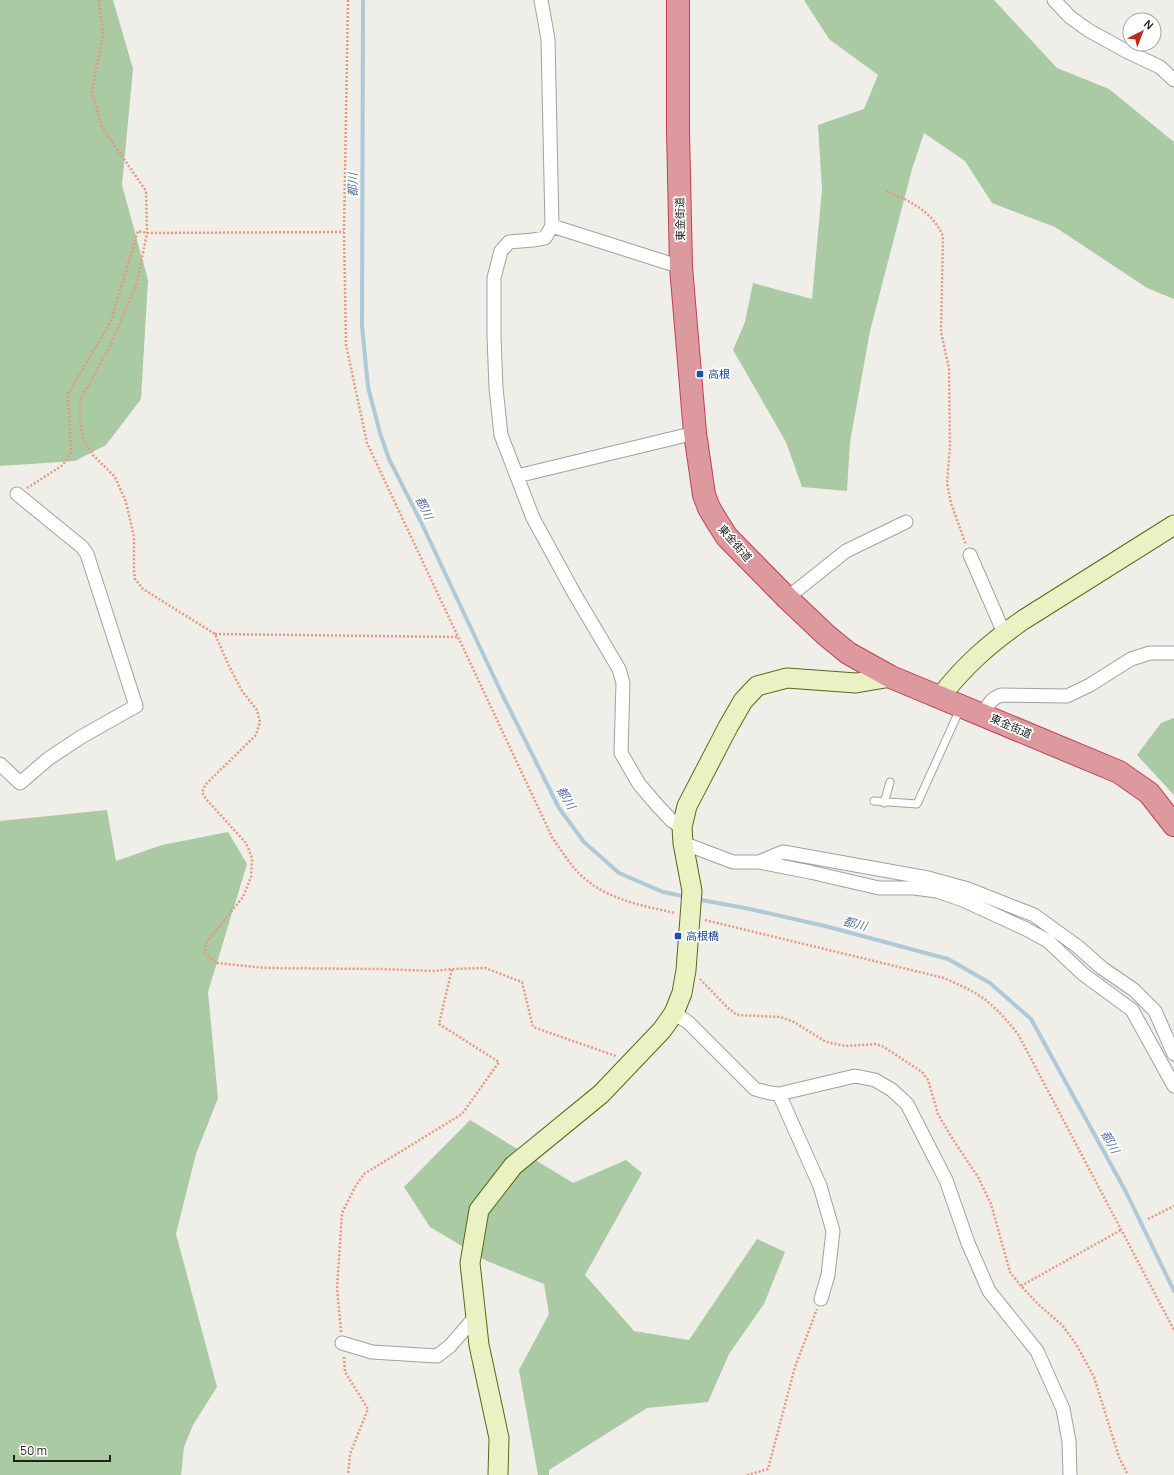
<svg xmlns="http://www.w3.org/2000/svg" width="1174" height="1475" font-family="Manrope,'Noto Sans JP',sans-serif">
  <rect width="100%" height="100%" fill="#f0eee8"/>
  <path fill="#a9caa2" d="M0,0H113L133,69L122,185L148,280L141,399L106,445L75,461L0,466Z
    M804,0H994L1057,68L1109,89L1174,142V299L1147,288L1055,227L992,203L965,161L924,133L912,169L870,331L850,442L847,491L802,487L786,442L733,350L745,322L753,283L812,299L822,189L818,125L864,109L878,75L829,39Z
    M1174,718V795L1137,755L1161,723Z
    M107,810L116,861L162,845L228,832L247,864L208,992L218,1098L196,1154L176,1234L217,1387L193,1425L184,1447L181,1475H0V821Z
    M470,1120L573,1183L626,1160L642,1173L585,1275L634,1331L689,1340L757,1239L785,1252L764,1304L729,1354L708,1402L647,1408L549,1470V1475H538L519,1370L549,1314L544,1284L487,1261L430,1227L404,1187Z"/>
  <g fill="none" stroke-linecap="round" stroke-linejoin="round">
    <path stroke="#aec9d7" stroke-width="4" d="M363,0L362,326L368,387L380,433L389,459L421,522L501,692L559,808L584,842L619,873L663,892L687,897
      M696,899L750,909L825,926L948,959L990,983L1031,1019L1126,1192L1174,1291"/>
    <g stroke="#a1a1a1" stroke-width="9">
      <path id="lane" d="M874,801L917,804L960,709
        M884,803L890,782"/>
    </g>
    <g stroke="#a1a1a1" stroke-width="15">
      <path id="street" d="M541,0L548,39L552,226L545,238L533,240L509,242L501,251L494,278V336L496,388L501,435L533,518L574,593L619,669L623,683L621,753L639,784L657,805L672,821L682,827
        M1054,0L1070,17L1088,30L1126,51L1160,67L1174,80
        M552,226L681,267
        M517,476L695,433
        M970,555L1004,633
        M787,598L846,551L906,522
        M983,715C988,705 990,699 1001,695L1067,696L1090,685L1131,659L1150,653H1174
        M0,764L20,783L48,759L81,737L136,706L87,554L82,547L17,494
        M683,843L733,862H759L810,872L879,888H914L937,891L963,900L1026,929L1048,941L1083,974L1132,1010L1174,1086
        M759,862L783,852L928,878L968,889L1034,915L1077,946L1102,968L1134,990L1155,1011L1174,1054
        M674,1013L689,1023L755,1089L770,1093L779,1094L855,1076L875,1080L892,1090L907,1104L946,1180L968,1243L989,1291L1037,1351L1063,1409L1069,1441L1070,1475
        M779,1094L820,1186L833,1231L828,1275L821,1299
        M342,1343L372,1352L437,1356L450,1346L476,1316"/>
    </g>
    <g stroke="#566b13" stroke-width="21">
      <path id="secondary" d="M940,697C965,665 990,643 1023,620L1174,525
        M498,1475L499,1438L479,1345L470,1263L479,1210L513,1166L601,1094L662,1030L674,1013L682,993L686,970L692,891L683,843L682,827L687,806L728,727L743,701L757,686L787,678L856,683L891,677"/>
    </g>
    <g stroke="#c53d5a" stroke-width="24">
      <path id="highway" d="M678,0V131L681,267L695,433L701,474L704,495L709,508L718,523L727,537L787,598L826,635L848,653L891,677L1119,772L1149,793L1174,825"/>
    </g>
    <path stroke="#e99880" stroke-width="2.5" stroke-dasharray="2 2" stroke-linecap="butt" d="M99,0L103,33L92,92L102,127L146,191L147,233L137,283L110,346L80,401V423L84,440L93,455L115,477L126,502L134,537V570L135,579L143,589L215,634L229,666L242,691L257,710L260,722L256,735L206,784L202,792L206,799L246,843L252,858L251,877L243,897L206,943L205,954L217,963L266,968L380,969L434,971L452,969L485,968L522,982L533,1027L616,1056
      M348,0L344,232L346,345L367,443L552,837C562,851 571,867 584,878C609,900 644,906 675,913
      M886,191C910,201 931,210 943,236L941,332L949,369L950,447L947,483L951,503L966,545
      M27,488L63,465L71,452L68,394L111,321L138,231L147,233L344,232
      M215,634L458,637
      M705,920L944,978C959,985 975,991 988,1002C999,1011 1008,1022 1018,1034L1174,1330
      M700,979L727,1007L737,1015L780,1017L794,1022L826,1042L846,1046L876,1044L884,1047L922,1072L928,1080L938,1114L952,1138L978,1177L991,1204L1010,1272L1021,1286L1039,1305L1062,1325L1076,1344L1094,1377L1119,1457L1128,1475
      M1148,1219L1174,1206
      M1021,1286L1121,1230
      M341,1332L337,1288L342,1213L355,1187L364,1174L462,1114L499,1062L439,1024L452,969
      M344,1357L345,1372L368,1409L350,1454L348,1475
      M747,1475L768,1469L795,1367L817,1309"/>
    <use href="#lane" stroke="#fff" stroke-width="7"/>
    <use href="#street" stroke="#fff" stroke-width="13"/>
    <use href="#secondary" stroke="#eaf2c3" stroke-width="19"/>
    <use href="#highway" stroke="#dd9a9e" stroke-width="22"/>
  </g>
  <g fill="#1a4fb4" stroke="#fff" stroke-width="1.5">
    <rect x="696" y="370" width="8" height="8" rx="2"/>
    <rect x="674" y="932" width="8" height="8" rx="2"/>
  </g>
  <g text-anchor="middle" stroke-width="3.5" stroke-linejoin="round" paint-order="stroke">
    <g font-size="11" fill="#202020" stroke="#fff">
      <text transform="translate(680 219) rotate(-91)" y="4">東金街道</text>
      <text transform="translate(735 543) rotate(49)" y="4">東金街道</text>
      <text transform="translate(1011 726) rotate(23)" y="4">東金街道</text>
    </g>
    <g font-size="11" fill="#164399" stroke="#fff" text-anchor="start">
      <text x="708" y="378">高根</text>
      <text x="686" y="940">高根橋</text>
    </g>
    <g font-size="12" font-style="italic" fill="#5874a5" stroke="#fff">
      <text transform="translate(353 185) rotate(-90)" y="4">都川</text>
      <text transform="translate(424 508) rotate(64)" y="4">都川</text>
      <text transform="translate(566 798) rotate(60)" y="4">都川</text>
      <text transform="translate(855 924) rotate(15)" y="4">都川</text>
      <text transform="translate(1110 1142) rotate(61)" y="4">都川</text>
    </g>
  </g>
  <g transform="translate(1142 32) rotate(42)"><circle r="19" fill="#ffffff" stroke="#a6a6a6"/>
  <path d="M0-3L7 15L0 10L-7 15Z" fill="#b72e1a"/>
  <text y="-6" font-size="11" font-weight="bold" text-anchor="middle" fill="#202020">N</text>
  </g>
  <path d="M14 1455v6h96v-6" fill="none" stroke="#202020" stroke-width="2"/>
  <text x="20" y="1455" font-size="12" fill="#202020" stroke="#ffffff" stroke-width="3" paint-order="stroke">50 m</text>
</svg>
